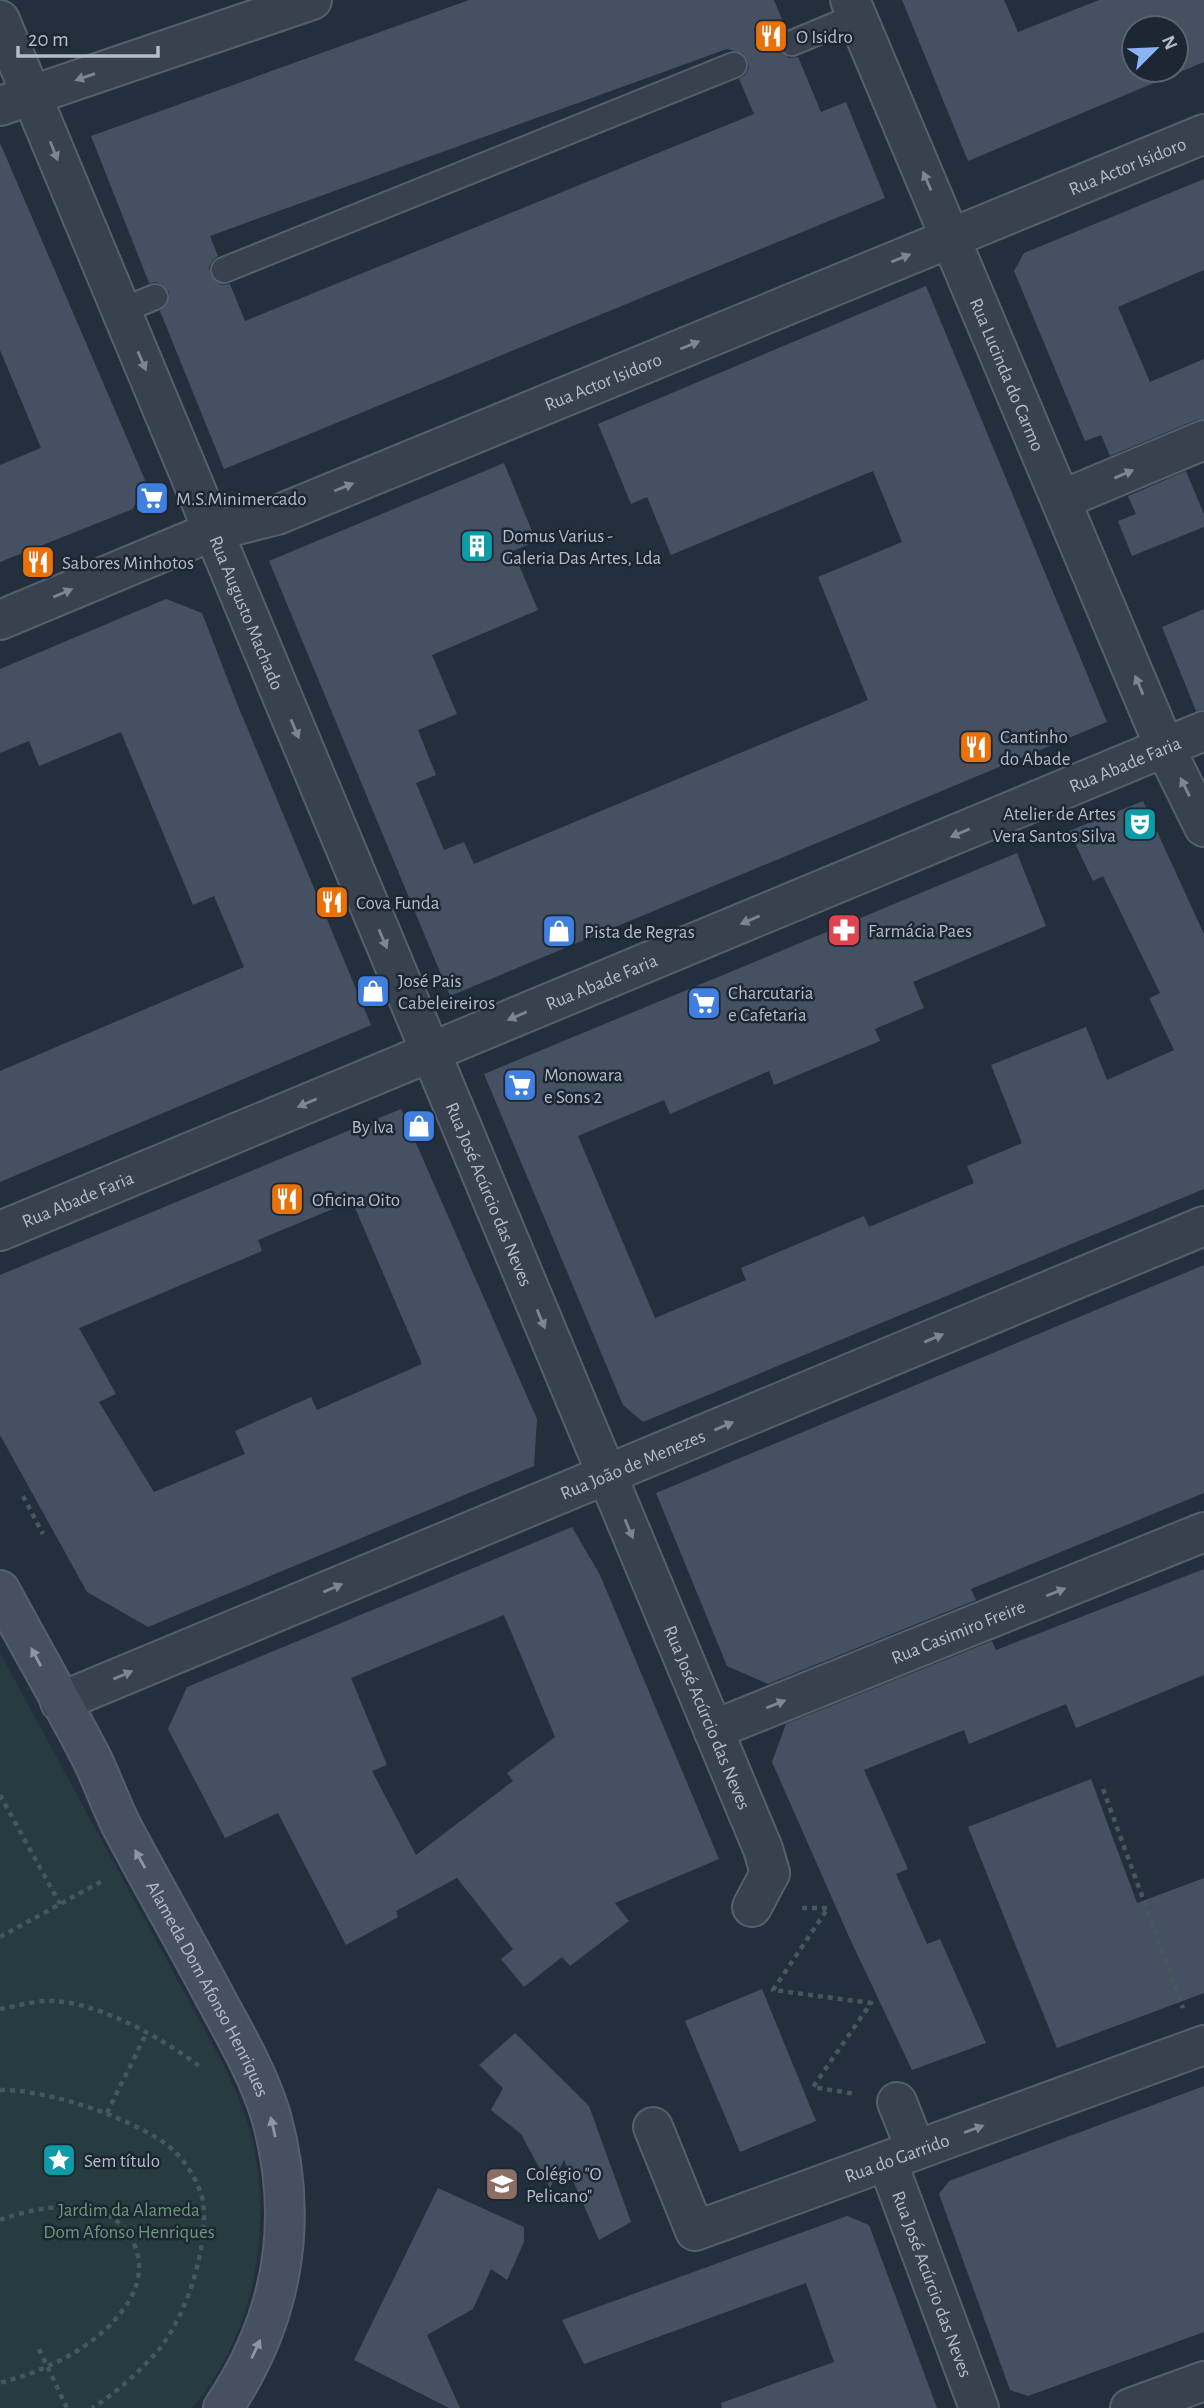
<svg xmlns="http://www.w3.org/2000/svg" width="1204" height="2408" font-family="'Alegreya Sans',sans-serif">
  <rect width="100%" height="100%" fill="#242f3e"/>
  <path fill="#263c3f" d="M0,1653L222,2062C235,2089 248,2117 254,2147C272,2235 252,2339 192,2408H0Z"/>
  <path fill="#455162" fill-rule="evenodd" d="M469,0H774L786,29L781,33L777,40L779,49L789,58L798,57L821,112L846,102L885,198L224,469L160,311L167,305L169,292L163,285L156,282L149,283L91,136ZM727,49L743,53L747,59L749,68L745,75L739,79L754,114L245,321L230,284L221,285L211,276L209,267L213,260L218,256L210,236Z
    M902,0H1004L1018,32L1099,0H1204V62L968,161ZM1134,28H1176V70H1134Z
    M0,143L145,480L133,509L0,562V465L41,448L0,350Z
    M1204,179V270L1118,307L1150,382L1204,359V419L1196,420L1110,456L1101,435L1085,441L1014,271L1024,253Z
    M926,286L1107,722L450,996L269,561L504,463L536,541L513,551L538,610L432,655L457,714L418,730L436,775L416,783L444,850L464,842L474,864L764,743L868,700L818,577L902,542L873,471L671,555L647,497L631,504L598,424Z
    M1186,471L1204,514V527L1132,556L1118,521L1136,514L1128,496Z
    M166,599L202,613L236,701L371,1025L0,1182V1071L244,967L214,896L193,905L121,732L39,766L29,741L0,753V669Z
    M1204,609V710L1196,711L1162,627Z
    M1143,801L1204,934V1189L643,1422L623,1405L484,1074L1017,853L1046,926L913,982L924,1008L875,1029L880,1041L774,1085L769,1071L670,1114L664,1100L578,1136L655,1318L746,1280L741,1268L864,1216L869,1227L974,1183L967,1166L1022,1143L991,1065L1086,1027L1107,1080L1174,1050L1151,1002L1150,998L1160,993L1103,876L1093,881L1069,831Z
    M401,1109L537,1419L534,1466L148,1627L87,1592L0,1435V1275ZM352,1201L422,1364L317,1410L311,1397L235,1431L245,1454L154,1492L99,1402L116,1394L79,1328L262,1251L258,1240Z
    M1204,1265V1493L971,1589L976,1600L768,1684L727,1666L656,1493Z
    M572,1527L600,1575L719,1859L615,1903L629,1921L570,1966L562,1957L524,1987L501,1959L513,1949L457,1878L396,1911L398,1917L346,1945L278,1813L225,1838L168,1729L187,1687ZM504,1615L555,1737L507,1773L513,1781L416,1855L372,1771L387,1765L351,1678Z
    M1204,1569V1675L1076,1728L1066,1704L969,1744L964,1730L864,1770L908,1869L896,1874L927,1944L940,1939L986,2043L912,2070L850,1939L772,1762L786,1724L992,1641L996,1650Z
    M1091,1779L1137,1903L1204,1878V1993L1057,2048L968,1827Z
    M762,1989L816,2121L740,2152L685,2021Z
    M515,2033L589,2106L631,2222L599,2240L564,2160L550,2188L521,2134L491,2110L503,2088L479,2065Z
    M1204,2086V2332L1028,2396L1010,2390L939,2194L949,2181Z
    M438,2188L524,2227V2242L507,2280L491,2269L473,2309L427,2335L460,2408H449L354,2360Z
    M847,2216L869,2225L937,2408H722L721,2403L834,2362L806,2283L584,2364L562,2320Z"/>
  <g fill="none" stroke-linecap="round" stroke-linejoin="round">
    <g stroke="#565f6c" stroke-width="28">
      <path id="service" d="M792,43L857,16
        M224,270L734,65
        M121,311L155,297"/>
    </g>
    <g stroke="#565f6c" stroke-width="42">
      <path id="pedestrian" d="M752,1907L770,1873
        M897,2102L916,2150"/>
    </g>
    <g stroke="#565f6c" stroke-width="42">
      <g id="minor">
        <path id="s1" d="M850,0L1165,748L1204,827"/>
        <path id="s2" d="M0,20L763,1849L770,1873"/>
        <path d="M0,106L312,0"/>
        <path d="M1061,500L1204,440"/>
        <path id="s3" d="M0,620L213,531L277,515L1204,134"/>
        <path id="s4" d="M0,1231L1204,731"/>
        <path id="s5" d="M60,1702L1204,1226"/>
        <path id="s6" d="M713,1730L1204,1532"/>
        <path id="s7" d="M653,2127L695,2231L1204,2045"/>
        <path id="s8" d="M887,2161L979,2408"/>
        <path d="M1130,2408L1204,2381"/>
      </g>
    </g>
    <g stroke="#565f6c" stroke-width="42">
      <g id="secondary">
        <path id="s9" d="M0,1590C30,1646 62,1701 91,1757C102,1779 110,1803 121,1825C152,1884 186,1942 217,2001C237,2038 259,2076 271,2116C300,2220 283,2319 223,2408"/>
      </g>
    </g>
    <path stroke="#44595c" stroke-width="4.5" stroke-dasharray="5 5" stroke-linecap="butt" d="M23,1496L43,1534
      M1103,1789L1183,2008
      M0,1795L60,1904
      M802,1908H828L773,1990L871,2003L813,2087L855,2094
      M0,1937L104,1880
      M0,2009C17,2006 36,2000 53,2001C100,2003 162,2038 199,2066
      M0,2090C32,2090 63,2099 94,2109C117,2117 157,2134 174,2151C187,2163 200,2185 203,2202C209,2245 187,2314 160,2348C141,2371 117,2392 92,2408
      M107,2113L147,2032
      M0,2220C45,2204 116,2192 136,2249C142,2267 139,2284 129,2301C102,2345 48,2370 0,2383
      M39,2349L67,2408"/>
    <use href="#service" stroke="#38414e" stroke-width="24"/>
    <use href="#pedestrian" stroke="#38414e" stroke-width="38"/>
    <use href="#minor" stroke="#38414e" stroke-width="38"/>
    <use href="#secondary" stroke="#465061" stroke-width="38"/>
  </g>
  <defs><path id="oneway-solid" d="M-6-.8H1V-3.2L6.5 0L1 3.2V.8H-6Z" transform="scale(1.75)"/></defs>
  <g fill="#7c8592">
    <use href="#oneway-solid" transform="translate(85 77) rotate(161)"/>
    <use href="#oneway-solid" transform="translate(54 151) rotate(68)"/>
    <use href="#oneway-solid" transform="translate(927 181) rotate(-113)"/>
    <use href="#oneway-solid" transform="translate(901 258) rotate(-22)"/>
    <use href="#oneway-solid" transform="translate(690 345) rotate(-22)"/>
    <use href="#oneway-solid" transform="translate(142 361) rotate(67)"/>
    <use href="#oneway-solid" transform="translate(1124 474) rotate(-23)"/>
    <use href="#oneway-solid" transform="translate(344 487) rotate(-22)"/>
    <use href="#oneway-solid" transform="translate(63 593) rotate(-23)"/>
    <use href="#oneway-solid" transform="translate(1139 685) rotate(-113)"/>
    <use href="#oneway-solid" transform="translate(295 729) rotate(67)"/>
    <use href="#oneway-solid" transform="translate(1185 787) rotate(-116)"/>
    <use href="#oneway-solid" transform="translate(960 833) rotate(157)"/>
    <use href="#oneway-solid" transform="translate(750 920) rotate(157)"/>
    <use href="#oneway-solid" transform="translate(383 939) rotate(67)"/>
    <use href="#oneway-solid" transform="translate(517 1016) rotate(157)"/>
    <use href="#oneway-solid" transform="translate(307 1103) rotate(157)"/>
    <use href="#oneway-solid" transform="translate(541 1319) rotate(67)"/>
    <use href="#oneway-solid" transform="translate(934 1338) rotate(-23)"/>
    <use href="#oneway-solid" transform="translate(724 1426) rotate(-23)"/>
    <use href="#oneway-solid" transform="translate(629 1529) rotate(67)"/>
    <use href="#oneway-solid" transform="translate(333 1588) rotate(-23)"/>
    <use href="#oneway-solid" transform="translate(1056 1592) rotate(-22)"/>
    <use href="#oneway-solid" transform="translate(123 1675) rotate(-23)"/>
    <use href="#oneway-solid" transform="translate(776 1704) rotate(-22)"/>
    <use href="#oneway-solid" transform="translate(974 2129) rotate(-20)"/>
  </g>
  <g fill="#8e96a5">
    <use href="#oneway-solid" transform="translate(36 1657) rotate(-118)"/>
    <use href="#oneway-solid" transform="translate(140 1859) rotate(-119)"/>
    <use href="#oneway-solid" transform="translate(273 2127) rotate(-103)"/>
    <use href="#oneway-solid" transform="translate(256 2349) rotate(-65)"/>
  </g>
  <defs>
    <g id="restaurant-square" transform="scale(1.75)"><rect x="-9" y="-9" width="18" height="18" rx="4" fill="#e8710a" stroke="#1d2633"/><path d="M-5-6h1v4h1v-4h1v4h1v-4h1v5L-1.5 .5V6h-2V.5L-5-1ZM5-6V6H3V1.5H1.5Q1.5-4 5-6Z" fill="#fff"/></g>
    <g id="supermarket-square" transform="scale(1.75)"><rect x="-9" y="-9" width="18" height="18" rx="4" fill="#3f7fe0" stroke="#1d2633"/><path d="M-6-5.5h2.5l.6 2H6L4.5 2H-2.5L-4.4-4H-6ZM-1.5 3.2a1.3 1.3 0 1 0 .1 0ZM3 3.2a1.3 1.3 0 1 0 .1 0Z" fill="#fff"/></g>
    <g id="building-square" transform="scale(1.75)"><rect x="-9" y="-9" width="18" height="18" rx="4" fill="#0f9aa8" stroke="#1d2633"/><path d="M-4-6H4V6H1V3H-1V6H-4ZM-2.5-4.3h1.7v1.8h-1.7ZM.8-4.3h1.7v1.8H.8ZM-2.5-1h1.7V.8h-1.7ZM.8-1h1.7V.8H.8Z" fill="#fff"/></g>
    <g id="theatre-square" transform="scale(1.75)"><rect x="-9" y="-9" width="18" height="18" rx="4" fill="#0f9aa8" stroke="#1d2633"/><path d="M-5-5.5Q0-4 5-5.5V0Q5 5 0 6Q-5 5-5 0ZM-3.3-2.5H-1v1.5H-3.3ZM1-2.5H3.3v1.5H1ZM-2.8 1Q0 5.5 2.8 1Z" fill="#fff"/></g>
    <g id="pharmacy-square" transform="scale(1.75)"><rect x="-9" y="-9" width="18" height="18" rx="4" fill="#e0444e" stroke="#1d2633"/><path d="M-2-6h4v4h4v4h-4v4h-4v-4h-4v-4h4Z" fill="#fff"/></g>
    <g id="shop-square" transform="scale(1.75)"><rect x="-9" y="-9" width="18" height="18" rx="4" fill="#3f7fe0" stroke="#1d2633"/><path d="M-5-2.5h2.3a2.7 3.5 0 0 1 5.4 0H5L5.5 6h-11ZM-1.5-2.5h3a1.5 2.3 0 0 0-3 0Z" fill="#fff"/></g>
    <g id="sight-square" transform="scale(1.75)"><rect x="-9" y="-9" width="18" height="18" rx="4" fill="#0f9aa8" stroke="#1d2633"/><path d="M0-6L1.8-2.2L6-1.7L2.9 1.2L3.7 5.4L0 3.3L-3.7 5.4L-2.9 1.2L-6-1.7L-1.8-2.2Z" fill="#fff"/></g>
    <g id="school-square" transform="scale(1.75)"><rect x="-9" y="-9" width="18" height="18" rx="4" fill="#8d6e63" stroke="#1d2633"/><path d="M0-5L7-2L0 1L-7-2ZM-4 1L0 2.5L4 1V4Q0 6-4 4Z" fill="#fff"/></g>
  </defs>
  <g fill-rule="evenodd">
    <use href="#restaurant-square" x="771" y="36"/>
    <use href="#supermarket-square" x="152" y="498"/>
    <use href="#building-square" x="477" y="546"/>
    <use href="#restaurant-square" x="38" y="562"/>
    <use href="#restaurant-square" x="976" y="747"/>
    <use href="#theatre-square" x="1140" y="824"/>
    <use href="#restaurant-square" x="332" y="902"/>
    <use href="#pharmacy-square" x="844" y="930"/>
    <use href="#shop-square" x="559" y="931"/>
    <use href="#shop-square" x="373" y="991"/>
    <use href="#supermarket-square" x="704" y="1003"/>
    <use href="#supermarket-square" x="520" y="1085"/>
    <use href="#shop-square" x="419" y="1126"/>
    <use href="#restaurant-square" x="287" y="1199"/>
    <use href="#sight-square" x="59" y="2160"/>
    <use href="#school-square" x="502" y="2184"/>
  </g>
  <g text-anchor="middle" stroke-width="5" stroke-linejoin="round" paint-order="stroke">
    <g font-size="19" fill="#b4bcc9" stroke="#1d2633" text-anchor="start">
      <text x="796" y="43">O Isidro</text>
      <text x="176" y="505">M.S.Minimercado</text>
      <text x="502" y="542">Domus Varius -<tspan x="502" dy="22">Galeria Das Artes, Lda</tspan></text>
      <text x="62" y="569">Sabores Minhotos</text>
      <text x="1000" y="743">Cantinho<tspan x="1000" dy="22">do Abade</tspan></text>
      <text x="1116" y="820" text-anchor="end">Atelier de Artes<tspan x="1116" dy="22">Vera Santos Silva</tspan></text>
      <text x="356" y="909">Cova Funda</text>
      <text x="868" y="937">Farmácia Paes</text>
      <text x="584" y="938">Pista de Regras</text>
      <text x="398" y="987">José Pais<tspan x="398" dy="22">Cabeleireiros</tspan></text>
      <text x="728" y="999">Charcutaria<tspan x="728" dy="22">e Cafetaria</tspan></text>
      <text x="544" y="1081">Monowara<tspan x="544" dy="22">e Sons 2</tspan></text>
      <text x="394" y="1133" text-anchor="end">By Iva</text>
      <text x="312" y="1206">Oficina Oito</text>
      <text x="84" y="2167">Sem título</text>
      <text x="526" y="2180">Colégio "O<tspan x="526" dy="22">Pelicano"</tspan></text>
    </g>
    <g font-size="19" fill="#b4bcc9" stroke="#1d2633">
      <text dy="7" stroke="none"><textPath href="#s3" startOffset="1216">Rua Actor Isidoro</textPath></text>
      <text dy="7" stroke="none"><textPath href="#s1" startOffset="406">Rua Lucinda do Carmo</textPath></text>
      <text dy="7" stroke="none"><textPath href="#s3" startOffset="649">Rua Actor Isidoro</textPath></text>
      <text dy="7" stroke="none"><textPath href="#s2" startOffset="642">Rua Augusto Machado</textPath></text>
      <text dy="7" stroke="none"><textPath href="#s4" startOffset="1218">Rua Abade Faria</textPath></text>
      <text dy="7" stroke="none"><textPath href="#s4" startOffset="651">Rua Abade Faria</textPath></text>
      <text dy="7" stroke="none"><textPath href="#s2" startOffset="1272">Rua José Acúrcio das Neves</textPath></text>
      <text dy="7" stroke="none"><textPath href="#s4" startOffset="84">Rua Abade Faria</textPath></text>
      <text dy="7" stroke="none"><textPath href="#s5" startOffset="620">Rua João de Menezes</textPath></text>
      <text dy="7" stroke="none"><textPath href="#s6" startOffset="264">Rua Casimiro Freire</textPath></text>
      <text dy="7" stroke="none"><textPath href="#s2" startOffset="1839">Rua José Acúrcio das Neves</textPath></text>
      <text dy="7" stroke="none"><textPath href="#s9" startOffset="450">Alameda Dom Afonso Henriques</textPath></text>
      <text dy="7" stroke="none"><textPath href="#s7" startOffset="327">Rua do Garrido</textPath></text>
      <text dy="7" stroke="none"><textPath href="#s8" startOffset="131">Rua José Acúrcio das Neves</textPath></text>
    </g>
    <g font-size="19" fill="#6b9a76" stroke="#1d2633">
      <text x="129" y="2216">Jardim da Alameda<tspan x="129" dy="22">Dom Afonso Henriques</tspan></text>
    </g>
  </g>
  <g transform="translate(1155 49) rotate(66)"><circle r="33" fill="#1d2633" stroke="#59626f" stroke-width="2"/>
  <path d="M0-5L12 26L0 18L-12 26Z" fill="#8ab4f8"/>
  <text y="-10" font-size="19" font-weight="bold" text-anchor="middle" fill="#b4bcc9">N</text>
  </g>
  <path d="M18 46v10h140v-10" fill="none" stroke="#b4bcc9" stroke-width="3.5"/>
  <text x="28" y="46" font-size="21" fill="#b4bcc9" stroke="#1d2633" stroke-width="5" paint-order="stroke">20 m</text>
</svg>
